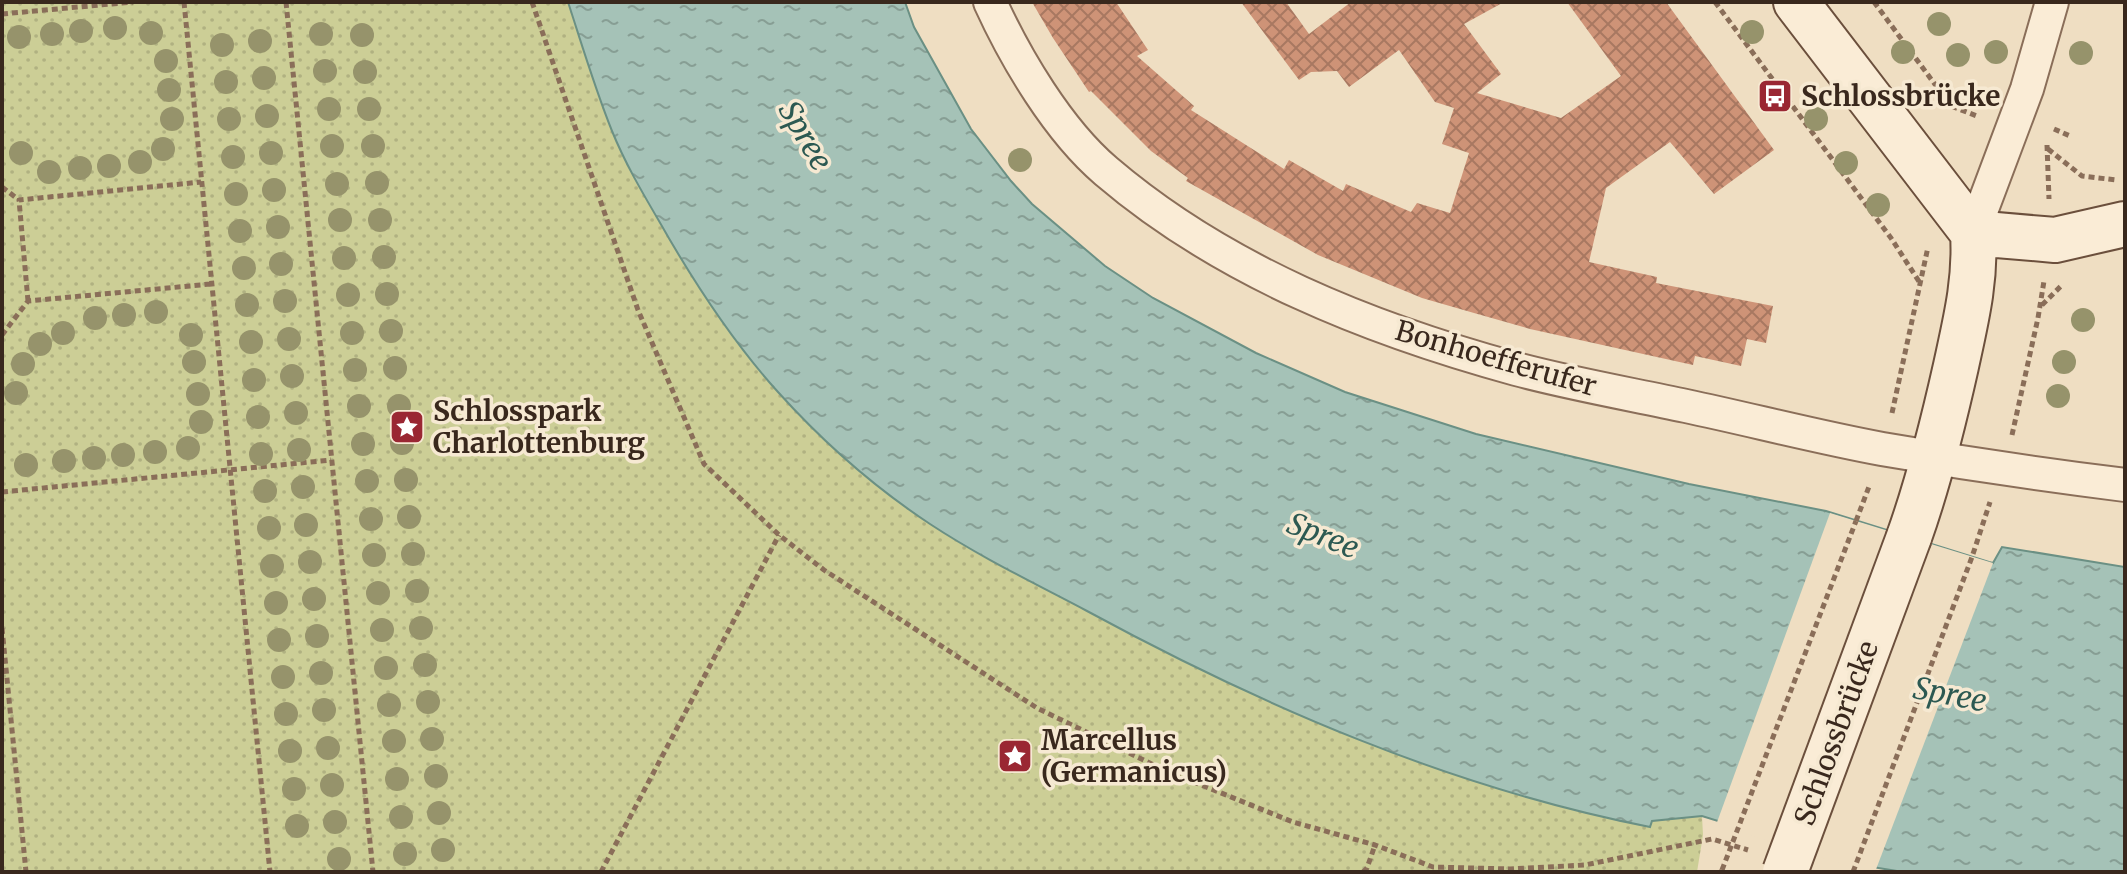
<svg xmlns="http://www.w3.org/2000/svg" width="2127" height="874" font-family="Merriweather,serif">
  <defs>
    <pattern id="park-dots" width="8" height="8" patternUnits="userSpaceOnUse" patternTransform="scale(2)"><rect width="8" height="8" fill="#ccce96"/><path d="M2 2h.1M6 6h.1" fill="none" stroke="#b0b181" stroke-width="1.8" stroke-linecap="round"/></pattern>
    <pattern id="water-ripples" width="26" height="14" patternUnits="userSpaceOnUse" patternTransform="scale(2)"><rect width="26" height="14" fill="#a5c2b7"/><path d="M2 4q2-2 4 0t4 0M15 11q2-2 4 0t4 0" fill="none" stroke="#879e94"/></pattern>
    <pattern id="building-cross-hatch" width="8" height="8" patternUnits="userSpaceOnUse" patternTransform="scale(2)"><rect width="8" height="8" fill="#ce9377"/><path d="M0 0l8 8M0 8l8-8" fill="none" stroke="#a87861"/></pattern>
  </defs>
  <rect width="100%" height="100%" fill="#efdec2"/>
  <path fill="url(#park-dots)" d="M2,2H568C582,45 595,89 612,131C625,163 642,192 659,221C693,281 731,340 778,392C821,440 876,487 930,524C979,558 1035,583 1087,611C1264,706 1451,788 1650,827L1652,821L1702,816L1703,835L1697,872H2Z"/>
  <path fill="url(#water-ripples)" stroke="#6b9084" stroke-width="2" d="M568,2H905L914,27L971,129L1011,181L1032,204L1105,266L1153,298L1256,353L1345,392L1476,434L1689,484L1826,511L1989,562L1993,563L2002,547L2125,567V872H1903L1860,865L1702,816L1652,821L1650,827C1452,788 1264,707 1087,611C1034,583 980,557 930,524C874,487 823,442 778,392C731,340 693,281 659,221C642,192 625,163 612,131C595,89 582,45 568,2Z"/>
  <path fill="#efdec2" d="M1830,513L1993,563L1875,872L1858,869L1716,825Z"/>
  <path fill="url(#building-cross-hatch)" d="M1032,2H1116L1148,50L1137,56L1194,106L1191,110L1284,169L1289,160L1343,191L1346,184L1411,212L1417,203L1450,213L1469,153L1442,144L1454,108L1435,102L1399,50L1349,87L1337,71L1311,72L1299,80L1241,2H1286L1309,34L1351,2H1504L1464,24L1501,74L1477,93L1561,118L1621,76L1567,2H1666L1774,150L1714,194L1670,142L1606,188L1589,262L1657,277L1656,283L1773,306L1766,343L1747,339L1741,366L1695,356L1693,365L1530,329L1474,313L1422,298L1318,255L1186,181L1188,178L1151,151L1091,91L1089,92L1053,38Z"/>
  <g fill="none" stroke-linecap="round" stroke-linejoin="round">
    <g stroke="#8a6e59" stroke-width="36">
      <path id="street" d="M990,2C1016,59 1058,130 1106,171C1223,271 1370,329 1516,369C1572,384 1630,394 1686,406C1752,420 1817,437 1882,449C1963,463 2044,475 2125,485
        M1973,233L2027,89L2052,2"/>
    </g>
    <g stroke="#6b4f3c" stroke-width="48">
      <path id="secondary" d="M1796,2L1973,233
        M1973,233L2055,240L2125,224
        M1909,537C1929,481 1943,424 1956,366C1966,320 1976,280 1973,233"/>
    </g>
    <path stroke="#8a6e59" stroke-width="5" stroke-dasharray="6 4" stroke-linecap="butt" d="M184,2L270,872
      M286,2L373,872
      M532,2L638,310L704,464L779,535L824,570L1037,708L1162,769L1293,822L1375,845L1433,867L1510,869L1585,865L1712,839L1748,850
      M1715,2L1891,238L1920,283
      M1874,2L1951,106L1977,116
      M2,14L133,2
      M2054,129L2070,136
      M2047,145L2049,199
      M2048,149L2082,176L2116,180
      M2,187L19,200
      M28,301L19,200L201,182
      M2042,305L2063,284
      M2,335L28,301L211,284
      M1892,413L1928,247
      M2012,435L2038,318L2044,281
      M2,492L331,460
      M1856,521L1870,484
      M2,628L26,872
      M601,872L779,535
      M1363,872L1367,868L1375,845
      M1721,872L1722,870
      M1853,872L1972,557L1990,502"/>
    <use href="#street" stroke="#faecd6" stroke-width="32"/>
    <use href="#secondary" stroke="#faecd6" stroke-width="44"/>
    <g stroke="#6b4f3c" stroke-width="48" stroke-linecap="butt">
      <path id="secondary-bridge" d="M1785,872L1909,537"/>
    </g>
    <path stroke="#8a6e59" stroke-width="5" stroke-dasharray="6 4" stroke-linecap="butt" d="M1722,870L1856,521"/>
    <use href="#secondary-bridge" stroke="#faecd6" stroke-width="44"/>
  </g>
  <g fill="#96936b">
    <circle cx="1939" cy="24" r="12"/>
    <circle cx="115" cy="28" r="12"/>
    <circle cx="81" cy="31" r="12"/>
    <circle cx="1752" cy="32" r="12"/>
    <circle cx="151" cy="33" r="12"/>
    <circle cx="52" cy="34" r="12"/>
    <circle cx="321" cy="34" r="12"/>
    <circle cx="362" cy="35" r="12"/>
    <circle cx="19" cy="37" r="12"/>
    <circle cx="260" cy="41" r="12"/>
    <circle cx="222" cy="45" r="12"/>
    <circle cx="1903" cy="52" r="12"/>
    <circle cx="1996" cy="52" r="12"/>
    <circle cx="2081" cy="53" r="12"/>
    <circle cx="1958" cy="55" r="12"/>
    <circle cx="166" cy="61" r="12"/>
    <circle cx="325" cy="71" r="12"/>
    <circle cx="365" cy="72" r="12"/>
    <circle cx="264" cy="78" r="12"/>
    <circle cx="226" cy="82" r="12"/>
    <circle cx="169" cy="90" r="12"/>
    <circle cx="329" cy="109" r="12"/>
    <circle cx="369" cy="109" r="12"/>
    <circle cx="267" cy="116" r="12"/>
    <circle cx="172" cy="119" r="12"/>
    <circle cx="229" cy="119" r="12"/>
    <circle cx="1816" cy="119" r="12"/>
    <circle cx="332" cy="146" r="12"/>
    <circle cx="373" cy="146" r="12"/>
    <circle cx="163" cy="149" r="12"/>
    <circle cx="21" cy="153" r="12"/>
    <circle cx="271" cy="153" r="12"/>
    <circle cx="233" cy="157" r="12"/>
    <circle cx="1020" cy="160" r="12"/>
    <circle cx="140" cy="162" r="12"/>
    <circle cx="1846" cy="163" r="12"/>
    <circle cx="109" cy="166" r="12"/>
    <circle cx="80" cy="168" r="12"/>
    <circle cx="49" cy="172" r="12"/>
    <circle cx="377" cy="183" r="12"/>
    <circle cx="337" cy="184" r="12"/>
    <circle cx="274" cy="190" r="12"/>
    <circle cx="236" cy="194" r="12"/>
    <circle cx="1878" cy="205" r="12"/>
    <circle cx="340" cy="220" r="12"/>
    <circle cx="380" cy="220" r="12"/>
    <circle cx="278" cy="227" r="12"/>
    <circle cx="240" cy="231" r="12"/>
    <circle cx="384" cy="257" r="12"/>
    <circle cx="344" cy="258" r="12"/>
    <circle cx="281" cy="264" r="12"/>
    <circle cx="244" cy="268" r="12"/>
    <circle cx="387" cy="294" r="12"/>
    <circle cx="348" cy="295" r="12"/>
    <circle cx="285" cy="301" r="12"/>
    <circle cx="247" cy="305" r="12"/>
    <circle cx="156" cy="312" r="12"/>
    <circle cx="124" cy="315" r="12"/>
    <circle cx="95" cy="318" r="12"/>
    <circle cx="2083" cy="320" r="12"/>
    <circle cx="391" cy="331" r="12"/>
    <circle cx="63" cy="333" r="12"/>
    <circle cx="352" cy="333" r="12"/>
    <circle cx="191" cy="335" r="12"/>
    <circle cx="289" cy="339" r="12"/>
    <circle cx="251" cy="342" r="12"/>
    <circle cx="40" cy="344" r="12"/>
    <circle cx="194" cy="362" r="12"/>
    <circle cx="2064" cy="362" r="12"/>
    <circle cx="23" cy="364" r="12"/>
    <circle cx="395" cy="368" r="12"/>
    <circle cx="355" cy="370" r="12"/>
    <circle cx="292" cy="376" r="12"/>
    <circle cx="254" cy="380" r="12"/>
    <circle cx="16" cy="393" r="12"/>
    <circle cx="198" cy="394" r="12"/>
    <circle cx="2058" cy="396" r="12"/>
    <circle cx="359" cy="406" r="12"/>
    <circle cx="399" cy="406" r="12"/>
    <circle cx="296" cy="413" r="12"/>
    <circle cx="258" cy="417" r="12"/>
    <circle cx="201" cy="422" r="12"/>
    <circle cx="402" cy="443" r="12"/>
    <circle cx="363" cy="444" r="12"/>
    <circle cx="188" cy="448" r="12"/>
    <circle cx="299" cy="450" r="12"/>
    <circle cx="155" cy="452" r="12"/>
    <circle cx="261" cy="454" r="12"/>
    <circle cx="123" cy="455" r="12"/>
    <circle cx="94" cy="458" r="12"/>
    <circle cx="64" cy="461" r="12"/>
    <circle cx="26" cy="465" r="12"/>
    <circle cx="406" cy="480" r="12"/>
    <circle cx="367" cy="481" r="12"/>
    <circle cx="303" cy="487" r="12"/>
    <circle cx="265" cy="491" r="12"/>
    <circle cx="409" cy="517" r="12"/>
    <circle cx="371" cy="519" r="12"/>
    <circle cx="306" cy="525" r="12"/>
    <circle cx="269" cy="528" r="12"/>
    <circle cx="413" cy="554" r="12"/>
    <circle cx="374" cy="555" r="12"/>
    <circle cx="310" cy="562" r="12"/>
    <circle cx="272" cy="566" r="12"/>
    <circle cx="417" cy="591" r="12"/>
    <circle cx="378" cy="593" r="12"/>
    <circle cx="314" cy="599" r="12"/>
    <circle cx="276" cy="603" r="12"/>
    <circle cx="421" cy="628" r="12"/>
    <circle cx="382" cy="630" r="12"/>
    <circle cx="317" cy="636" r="12"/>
    <circle cx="279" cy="640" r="12"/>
    <circle cx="425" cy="665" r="12"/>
    <circle cx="386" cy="668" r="12"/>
    <circle cx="321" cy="673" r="12"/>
    <circle cx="283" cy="677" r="12"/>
    <circle cx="428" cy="702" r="12"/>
    <circle cx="389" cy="705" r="12"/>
    <circle cx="324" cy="710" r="12"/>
    <circle cx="286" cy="714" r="12"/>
    <circle cx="432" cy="739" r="12"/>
    <circle cx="394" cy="741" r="12"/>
    <circle cx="328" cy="748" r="12"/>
    <circle cx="290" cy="751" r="12"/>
    <circle cx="436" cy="776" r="12"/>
    <circle cx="397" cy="779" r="12"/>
    <circle cx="332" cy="785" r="12"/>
    <circle cx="294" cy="789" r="12"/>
    <circle cx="439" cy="813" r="12"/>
    <circle cx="401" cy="817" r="12"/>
    <circle cx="335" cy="822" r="12"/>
    <circle cx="297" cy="826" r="12"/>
    <circle cx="443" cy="850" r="12"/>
    <circle cx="405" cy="854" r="12"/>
    <circle cx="339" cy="859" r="12"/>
  </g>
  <defs>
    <g id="bus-square" transform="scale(1.8)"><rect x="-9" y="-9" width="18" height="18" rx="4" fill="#9a2733" stroke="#f6e9d2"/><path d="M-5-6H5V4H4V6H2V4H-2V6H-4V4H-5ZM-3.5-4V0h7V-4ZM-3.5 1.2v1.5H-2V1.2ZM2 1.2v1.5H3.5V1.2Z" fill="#fff"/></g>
    <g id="sight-square" transform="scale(1.8)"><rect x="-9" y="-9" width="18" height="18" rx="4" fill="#9a2733" stroke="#f6e9d2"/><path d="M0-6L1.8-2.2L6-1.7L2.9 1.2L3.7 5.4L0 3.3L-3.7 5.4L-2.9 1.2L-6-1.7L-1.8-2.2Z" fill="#fff"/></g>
  </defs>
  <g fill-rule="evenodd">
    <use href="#bus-square" x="1775" y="96"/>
    <use href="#sight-square" x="407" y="427"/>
    <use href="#sight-square" x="1015" y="756"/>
  </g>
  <g text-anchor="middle" stroke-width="7" stroke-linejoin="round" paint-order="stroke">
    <g font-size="28" font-weight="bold" fill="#39281d" stroke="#f6e9d2" text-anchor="start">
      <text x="1801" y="106">Schlossbrücke</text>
      <text x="433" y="421">Schlosspark<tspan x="433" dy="32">Charlottenburg</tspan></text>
      <text x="1041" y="750">Marcellus<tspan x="1041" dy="32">(Germanicus)</tspan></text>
    </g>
    <g font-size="28" fill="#39281d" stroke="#f6e9d2">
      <text transform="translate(1496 358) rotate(16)" y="10">Bonhoefferufer</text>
      <text transform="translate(1836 733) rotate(-70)" y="10">Schlossbrücke</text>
    </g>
    <g font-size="30" font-style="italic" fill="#2c5952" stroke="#f6e9d2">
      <text transform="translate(805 136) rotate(60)" y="10">Spree</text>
      <text transform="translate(1323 536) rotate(22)" y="10">Spree</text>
      <text transform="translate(1950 695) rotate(11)" y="10">Spree</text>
    </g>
  </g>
  <rect width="2127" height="874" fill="none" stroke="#39281d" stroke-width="8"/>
</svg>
